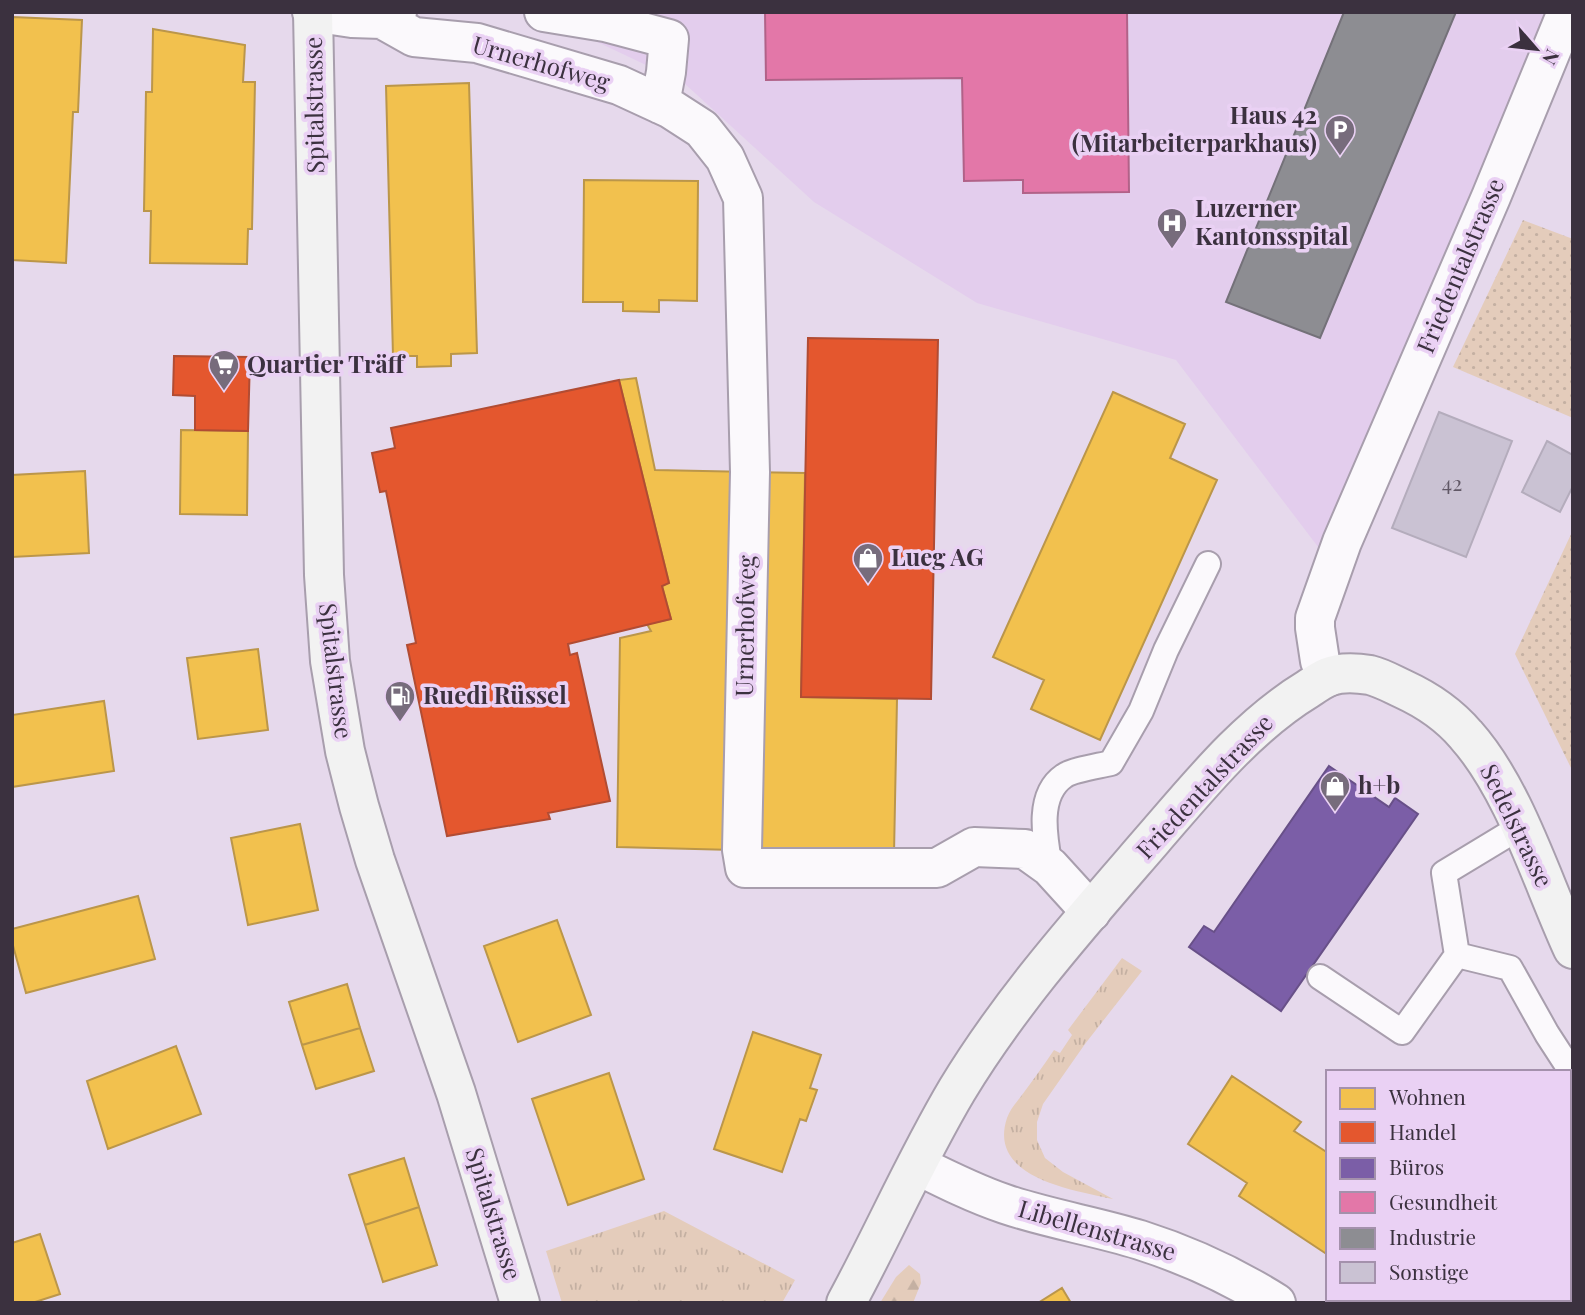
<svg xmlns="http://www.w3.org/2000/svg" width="1585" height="1315" font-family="'Playfair Display',serif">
  <defs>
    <pattern id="grass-tufts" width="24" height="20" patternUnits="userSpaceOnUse" patternTransform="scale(1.75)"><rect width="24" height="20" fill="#e4ccbb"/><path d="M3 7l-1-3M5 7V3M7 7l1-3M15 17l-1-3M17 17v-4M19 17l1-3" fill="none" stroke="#c4b0a2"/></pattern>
    <pattern id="forest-firs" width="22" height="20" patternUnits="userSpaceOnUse" patternTransform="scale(1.75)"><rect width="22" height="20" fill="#e4ccbb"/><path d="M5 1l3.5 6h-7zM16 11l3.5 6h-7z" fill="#c4b0a2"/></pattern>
    <pattern id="garden-dots" width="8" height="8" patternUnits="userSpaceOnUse" patternTransform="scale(1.75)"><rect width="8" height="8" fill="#e4ccbb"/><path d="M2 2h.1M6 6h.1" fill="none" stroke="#c4b0a2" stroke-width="1.8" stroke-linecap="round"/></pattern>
  </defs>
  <rect width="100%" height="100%" fill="#e6d9ec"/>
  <path fill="#e3cded" d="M534,12H1546L1328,560L1176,360L977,303L814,202L684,83Z"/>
  <path fill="url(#grass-tufts)" d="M1122,958L1142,971L1085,1044L1043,1104L1037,1122V1140L1045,1158L1063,1172L1113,1199C1073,1190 987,1178 1007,1118C1010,1109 1017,1102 1022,1095C1033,1080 1044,1065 1054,1050L1060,1053L1072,1035L1068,1030Z
    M664,1211L795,1280L782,1303H562L546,1251Z"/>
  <path fill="url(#forest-firs)" d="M909,1265L920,1274L921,1283L913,1303H880L896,1277Z"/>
  <path fill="url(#garden-dots)" d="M1523,220L1573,239V418L1453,367Z
    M1573,530V772L1515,654Z"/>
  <path fill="#f2c14e" stroke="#bb964a" stroke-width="2" d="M12,17L82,20L78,112H73L66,263L12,260Z
    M153,29L245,45L243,82H255L252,229H248L247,264L150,263L151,211H144L146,92H152Z
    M469,83L477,353L451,354V366L417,367V356H393L386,86Z
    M584,180L698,181L697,301L659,300V312L623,311V302H583Z
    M636,378L655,470L805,473L801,697L897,699L894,854L617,847L620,638L651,631L647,624L671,619L662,586L669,583L619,380Z
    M1113,392L1185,424L1170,458L1217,480L1100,740L1031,709L1044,680L993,657Z
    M181,430L248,431L247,515L180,514Z
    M85,471L89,553L12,557V475Z
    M258,649L268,730L198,739L187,658Z
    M104,701L114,771L12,787V715Z
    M300,824L318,910L248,925L231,838Z
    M138,896L155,959L26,993L12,942V929Z
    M557,920L591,1015L518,1042L484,946Z
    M347,984L360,1028L302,1045L289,1002Z
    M360,1028L374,1071L316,1089L302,1045Z
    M753,1032L821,1055L810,1088L817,1090L806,1121L800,1119L782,1172L714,1149Z
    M176,1046L201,1114L108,1149L87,1081Z
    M609,1073L644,1179L568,1205L532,1099Z
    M1232,1076L1301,1122L1294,1131L1328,1153V1255L1239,1196L1247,1183L1188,1144Z
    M404,1158L419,1207L365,1225L349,1175Z
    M419,1207L437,1265L383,1282L365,1225Z
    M40,1234L60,1294L32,1303H12V1243Z
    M1062,1288L1071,1303H1038Z"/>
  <path fill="#e4572e" stroke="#b14c33" stroke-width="2" d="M808,338L938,340L931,699L801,697Z
    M174,356L250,357L248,431L195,430V396L173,395Z
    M619,380L669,583L662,586L671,619L568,644L570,655L577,653L610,801L548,813L550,819L447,836L407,645L416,643L386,491L380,492L372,453L395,448L391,428Z"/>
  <path fill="#7b5ea7" stroke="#685088" stroke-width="2" d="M1329,766L1389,807L1395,798L1418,814L1281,1011L1189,947L1204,926L1214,932Z"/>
  <path fill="#e377a8" stroke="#b16288" stroke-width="2" d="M765,12H1127L1129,192L1023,193V180L964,181L962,78L766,80Z"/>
  <path fill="#8d8d92" stroke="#747179" stroke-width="2" d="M1344,12H1456L1320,338L1226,302Z"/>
  <path fill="#cac2d3" stroke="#b4acbc" stroke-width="2" d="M1439,412L1512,441L1466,557L1392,528Z
    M1547,441L1573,455V486L1560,512L1522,492Z"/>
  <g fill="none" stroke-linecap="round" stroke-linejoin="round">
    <g stroke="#a89ead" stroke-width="28">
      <path id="lane" d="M1050,867C1045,839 1036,795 1064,776C1072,770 1099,766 1111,763L1141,711L1166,650L1208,564
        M1457,955L1444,873L1520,827
        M1320,977L1402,1032L1457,955L1510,968L1547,1034L1573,1074"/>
    </g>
    <g stroke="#a89ead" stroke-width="42">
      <path id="street" d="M312,12L352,18L382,19L397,12
        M544,12L605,22L669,39L666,72L660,104
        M382,19L414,37L477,43L619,85L671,109L702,129L725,158L743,198L750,472L742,850L745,868H937L974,847L1025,849L1050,867L1091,912
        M1328,677L1320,661L1315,628V618L1342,542L1491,197L1567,12
        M917,1165C945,1179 975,1194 1005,1204C1049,1219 1095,1226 1140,1240C1187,1255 1233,1276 1276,1303"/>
    </g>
    <g stroke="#a89ead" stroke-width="42">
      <path id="secondary" d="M313,12L324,575L330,661L345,751L359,806L375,860L456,1093L520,1303
        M846,1303C884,1233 916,1159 957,1090C1012,999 1084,919 1153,839C1199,786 1247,726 1308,689C1314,685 1321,680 1328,677C1340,672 1358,673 1370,675C1382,678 1392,684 1403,689C1427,700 1449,715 1466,735C1515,790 1542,882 1573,949"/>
    </g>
    <use href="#lane" stroke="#fbf9fc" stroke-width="24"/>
    <use href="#street" stroke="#fbf9fc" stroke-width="38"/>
    <use href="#secondary" stroke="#f2f2f2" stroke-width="38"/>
  </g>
  <defs>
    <g id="parking-pin" transform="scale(1.575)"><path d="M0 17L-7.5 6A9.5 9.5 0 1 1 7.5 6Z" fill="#776c7c" stroke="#ead1f4"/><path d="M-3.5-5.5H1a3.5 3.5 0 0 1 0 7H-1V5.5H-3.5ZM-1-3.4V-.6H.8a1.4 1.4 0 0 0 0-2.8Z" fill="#fff"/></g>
    <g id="hospital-pin" transform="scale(1.575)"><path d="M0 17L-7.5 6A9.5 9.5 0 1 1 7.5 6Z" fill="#776c7c" stroke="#ead1f4"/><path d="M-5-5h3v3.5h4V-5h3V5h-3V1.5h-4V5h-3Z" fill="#fff"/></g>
    <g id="supermarket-pin" transform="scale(1.575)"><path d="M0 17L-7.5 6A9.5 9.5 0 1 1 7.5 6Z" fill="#776c7c" stroke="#ead1f4"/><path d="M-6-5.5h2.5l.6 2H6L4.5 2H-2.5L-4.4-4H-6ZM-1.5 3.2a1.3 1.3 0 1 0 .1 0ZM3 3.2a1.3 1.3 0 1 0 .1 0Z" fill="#fff"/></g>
    <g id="shop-pin" transform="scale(1.575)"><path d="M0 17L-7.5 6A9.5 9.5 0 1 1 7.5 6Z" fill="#776c7c" stroke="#ead1f4"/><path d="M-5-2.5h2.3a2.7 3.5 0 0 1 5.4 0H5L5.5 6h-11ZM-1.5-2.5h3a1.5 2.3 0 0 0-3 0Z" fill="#fff"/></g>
    <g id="fuel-pin" transform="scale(1.575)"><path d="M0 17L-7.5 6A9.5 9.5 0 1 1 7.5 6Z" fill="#776c7c" stroke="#ead1f4"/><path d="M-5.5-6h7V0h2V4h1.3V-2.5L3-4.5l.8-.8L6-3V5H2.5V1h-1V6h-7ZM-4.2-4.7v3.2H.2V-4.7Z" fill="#fff"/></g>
  </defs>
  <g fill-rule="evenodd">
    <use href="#parking-pin" x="1340" y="130"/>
    <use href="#hospital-pin" x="1172" y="223"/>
    <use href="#supermarket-pin" x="224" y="365"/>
    <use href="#shop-pin" x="868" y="558"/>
    <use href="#fuel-pin" x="400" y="696"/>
    <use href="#shop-pin" x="1335" y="786"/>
  </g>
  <g text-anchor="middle" stroke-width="7" stroke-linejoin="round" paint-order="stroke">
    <g font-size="21" fill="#615866">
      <text x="1452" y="491">42</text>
    </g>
    <g font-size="24" fill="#3b313f" stroke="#ead1f4">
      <text transform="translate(541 64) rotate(16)" y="8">Urnerhofweg</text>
      <text transform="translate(315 105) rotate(-91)" y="8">Spitalstrasse</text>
      <text transform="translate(1461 266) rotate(-67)" y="8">Friedentalstrasse</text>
      <text transform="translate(746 626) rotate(-89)" y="8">Urnerhofweg</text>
      <text transform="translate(335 671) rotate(83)" y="8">Spitalstrasse</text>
      <text transform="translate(1205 787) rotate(-47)" y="8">Friedentalstrasse</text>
      <text transform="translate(1516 826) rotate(64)" y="8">Sedelstrasse</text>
      <text transform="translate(493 1214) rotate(73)" y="8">Spitalstrasse</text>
      <text transform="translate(1097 1231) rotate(16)" y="8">Libellenstrasse</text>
    </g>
    <g font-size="24" font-weight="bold" fill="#3b313f" stroke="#ead1f4" text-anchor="start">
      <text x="1317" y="124" text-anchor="end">Haus 42<tspan x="1317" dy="28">(Mitarbeiterparkhaus)</tspan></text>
      <text x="1195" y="217">Luzerner<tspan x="1195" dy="28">Kantonsspital</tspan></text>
      <text x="247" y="373">Quartier Träff</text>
      <text x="891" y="566">Lueg AG</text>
      <text x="423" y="704">Ruedi Rüssel</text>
      <text x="1358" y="794">h+b</text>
    </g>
  </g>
  <rect width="1585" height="1315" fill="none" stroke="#3b313f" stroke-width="28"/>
  <rect x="1326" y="1070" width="245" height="231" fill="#ead1f4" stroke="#a491ac" stroke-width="2"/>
  <rect x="1340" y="1088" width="35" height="21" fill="#f2c14e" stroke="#a491ac" stroke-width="2"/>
  <text x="1389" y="1105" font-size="21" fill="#3b313f">Wohnen</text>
  <rect x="1340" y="1122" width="35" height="21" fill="#e4572e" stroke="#a491ac" stroke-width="2"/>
  <text x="1389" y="1140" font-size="21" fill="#3b313f">Handel</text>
  <rect x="1340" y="1158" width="35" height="21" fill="#7b5ea7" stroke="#a491ac" stroke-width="2"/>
  <text x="1389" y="1175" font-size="21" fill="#3b313f">Büros</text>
  <rect x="1340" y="1192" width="35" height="21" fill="#e377a8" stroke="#a491ac" stroke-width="2"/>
  <text x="1389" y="1210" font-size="21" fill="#3b313f">Gesundheit</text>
  <rect x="1340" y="1228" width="35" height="21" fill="#8d8d92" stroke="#a491ac" stroke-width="2"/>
  <text x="1389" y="1245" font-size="21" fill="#3b313f">Industrie</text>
  <rect x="1340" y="1262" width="35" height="21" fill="#cac2d3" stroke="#a491ac" stroke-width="2"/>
  <text x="1389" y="1280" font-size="21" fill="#3b313f">Sonstige</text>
  <g transform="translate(1536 49) rotate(118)" stroke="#ead1f4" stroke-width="5" paint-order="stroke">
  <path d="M0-5L12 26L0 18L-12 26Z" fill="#3b313f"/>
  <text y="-10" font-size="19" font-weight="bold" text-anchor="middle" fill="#3b313f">N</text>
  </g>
</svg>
